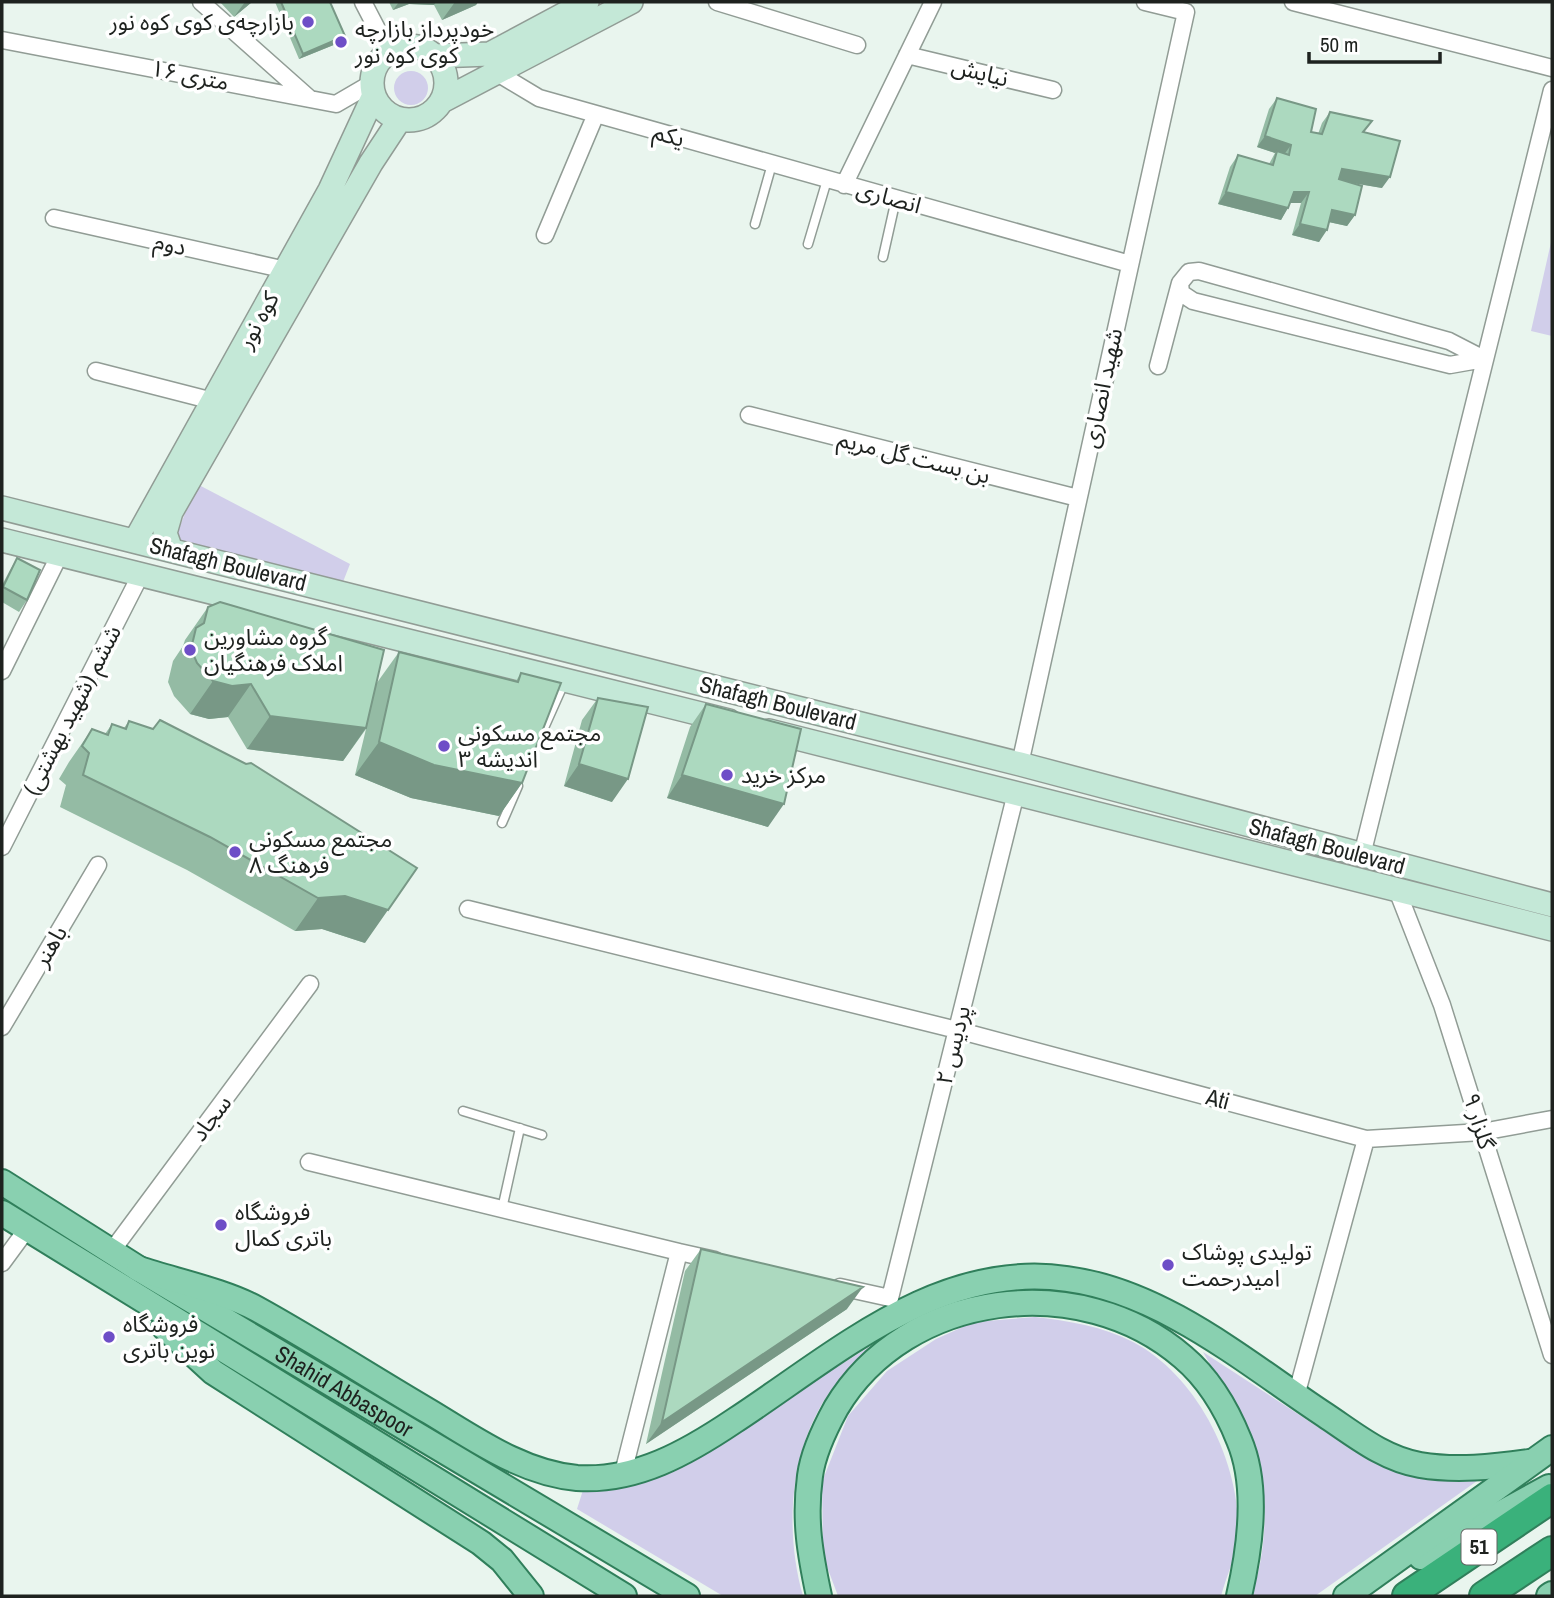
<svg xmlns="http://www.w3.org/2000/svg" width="1554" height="1598" font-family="'Archivo Narrow','Noto Sans Arabic',sans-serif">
  <rect width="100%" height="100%" fill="#e9f5ee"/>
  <path fill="#d1ceea" d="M394 88a17 17 0 1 1 34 0a17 17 0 1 1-34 0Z
    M1552,238V336L1531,331Z
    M197,484L350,564L341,587L173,543Z
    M1035,1317C1068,1321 1102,1326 1133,1342C1197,1375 1241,1463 1238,1534C1237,1554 1226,1577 1221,1596H838L823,1556L822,1482L848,1416L887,1371L936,1339L974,1322Z
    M887,1336C872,1351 853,1364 839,1380C790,1438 783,1526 803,1596H723L577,1509L584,1487L762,1413Z
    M1203,1352L1367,1459L1406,1472L1477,1481L1315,1596H1251C1267,1556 1270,1488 1254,1447C1240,1414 1221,1383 1203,1352Z"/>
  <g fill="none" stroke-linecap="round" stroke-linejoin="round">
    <g stroke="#919c95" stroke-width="11">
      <path id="lane" d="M755,224L772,164
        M808,244L827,180
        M883,257L896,199
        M535,748L564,683
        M502,823L518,786
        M463,1111L542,1135
        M502,1209L520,1128"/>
    </g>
    <g stroke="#919c95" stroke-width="19">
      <path id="street" d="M201,2L309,98
        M363,2L389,52
        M717,2L857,45
        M1293,2L1552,68
        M2,40L336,104L372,83
        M907,55L1053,90
        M499,74L539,98L1130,264
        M844,185L933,2
        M54,218L286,270
        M545,235L596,114
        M1199,271L1449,341L1484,359L1450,365L1193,301L1181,293L1180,283L1189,272Z
        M1158,366L1180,283
        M96,371L213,401
        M749,415L1078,498
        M2,671L60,554
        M1020,764L1186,12L1145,2
        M2,847L141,574
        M1362,855L1552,90
        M1397,890L1442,1005L1552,1355
        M468,909L957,1030L1366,1139L1482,1132L1552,1119
        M2,1027L98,865
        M309,1162L679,1252
        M111,1252L310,984
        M2,1263L27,1229
        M840,1287L890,1298L1016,793
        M1296,1396L1366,1139
        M623,1473L679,1252L715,1260"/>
    </g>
    <g stroke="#919c95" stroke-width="26">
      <path id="secondary" d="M372 83a37 37 0 1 1 74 0a37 37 0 1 1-74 0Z
        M435,56L490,54L587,2
        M442,101L631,2
        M2,508L1020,764L1552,905
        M2,540L729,721
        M135,541L330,190L374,95
        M171,550L165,533L171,512L371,163L400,119
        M769,731L1552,929"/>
    </g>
    <g stroke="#307f5b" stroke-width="28">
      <g id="primary">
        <path id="s1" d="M2,1182L139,1269L687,1596"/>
        <path d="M2,1213L624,1596"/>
        <path d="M139,1269C175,1281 224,1291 257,1309C315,1341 372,1378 430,1412C475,1439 522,1473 577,1478C636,1482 688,1452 734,1421C835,1355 939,1260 1067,1279C1164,1292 1246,1363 1325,1415C1355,1435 1384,1459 1420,1465C1456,1471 1493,1467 1529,1462"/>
        <path d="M164,1327L213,1372L481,1543L502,1560L531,1596"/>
        <path d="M1421,1557L1549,1487"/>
        <path d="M819,1596C810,1554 804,1520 810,1476C813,1453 825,1428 836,1408C906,1290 1081,1269 1183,1357C1208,1378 1227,1410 1239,1440C1259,1487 1250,1548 1239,1596"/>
        <path d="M1346,1596L1552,1448"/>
        <path d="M1549,1596L1552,1594"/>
      </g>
    </g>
    <g stroke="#307f5b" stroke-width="32">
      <path id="highway" d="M1407,1596L1552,1498
        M1484,1596L1552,1551"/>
    </g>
    <use href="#lane" stroke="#fff" stroke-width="8"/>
    <use href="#street" stroke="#fff" stroke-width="16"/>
    <use href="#secondary" stroke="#c4e8d7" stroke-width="23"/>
    <use href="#primary" stroke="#89d0b0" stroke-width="24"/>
    <use href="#highway" stroke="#3ab17b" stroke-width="28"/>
  </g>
  <path fill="#94bba4" d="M220,2H252L234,17Z
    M275,2H330L341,42L299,59Z
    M389,2H478L476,5L442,20L434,5L409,4L393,10Z
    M1277,98L1311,132L1318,134L1322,123L1330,112L1364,132L1382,188L1354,183L1355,215L1347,226L1329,222L1319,242L1292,235L1301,203H1290L1281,220L1218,204L1230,167L1238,155L1269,164L1275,153L1257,147L1269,109Z
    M17,558L27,600L19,612L2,602V585L10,570Z
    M208,607L376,684L399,652L516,681L521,673L522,783L499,816L411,798L355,775L366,729L343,761L247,749L228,717L209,719L190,714L174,696L168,682L173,661L183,646L185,640Z
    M598,698L612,802L564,786L582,720Z
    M706,704L768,827L667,798L690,727Z
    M129,721L365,943L322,929L295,931L187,870L60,807L66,785L59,779L69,762L92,729L105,734L112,724L124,728Z
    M701,1249L847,1309L646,1444L685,1271Z"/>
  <path fill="#789886" d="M245,2H252L234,17Z
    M399,2H436L434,5L409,4L393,10Z
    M455,2H478L476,5L442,20Z
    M345,36L341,42L299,59L303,54Z
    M1265,136L1291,145L1283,156L1277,151L1275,153L1257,147Z
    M1342,169L1390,177L1382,188L1334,180Z
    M1226,192L1288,208L1281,220L1218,204Z
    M1294,192H1309L1301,203H1286Z
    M1332,210L1355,215L1347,226L1324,221Z
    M1300,224L1327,230L1319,242L1292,235Z
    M213,681L251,684L228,717L209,719L190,714Z
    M270,716L366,728L343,761L247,749Z
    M379,742L522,783L499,816L411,798L355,775Z
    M579,764L628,779L612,802L564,786Z
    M682,775L784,804L768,827L667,798Z
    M345,896L388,910L365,943L322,929L295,931L318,898Z
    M863,1287L847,1309L646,1444L662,1422Z"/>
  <path fill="#acd9bf" stroke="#789886" stroke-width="2" d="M281,2H330L345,36L303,54Z
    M1277,98L1316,109L1311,132L1322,134L1330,112L1372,121L1363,132L1400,141L1390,177L1342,169L1339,179L1362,186L1355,215L1332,210L1327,230L1300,224L1309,192H1294L1288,208L1226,192L1238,155L1273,165L1277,151L1289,155L1291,145L1265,136Z
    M17,558L40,570L27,600L3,587Z
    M220,602L384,650L366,728L270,716L251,684L232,686L213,681L197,663L191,649L196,628L204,623L208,607Z
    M399,652L518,682L521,673L561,683L522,783L434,765L379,742Z
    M598,698L648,707L628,779L579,764Z
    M706,704L801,729L784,804L682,775Z
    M160,720L246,764L251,763L417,868L388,910L345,896L318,898L210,837L83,775L89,753L82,746L92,729L108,735L112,724L126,729L129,721L153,729Z
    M701,1249L863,1287L662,1422Z"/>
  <g fill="#6e4ec7" stroke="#fff" stroke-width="2.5">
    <circle cx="308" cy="22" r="7"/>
    <circle cx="341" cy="42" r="7"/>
    <circle cx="190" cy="650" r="7"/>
    <circle cx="444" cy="746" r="7"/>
    <circle cx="727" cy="775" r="7"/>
    <circle cx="235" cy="852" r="7"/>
    <circle cx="221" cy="1225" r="7"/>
    <circle cx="1168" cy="1265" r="7"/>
    <circle cx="109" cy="1337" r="7"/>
  </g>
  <g text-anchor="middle" stroke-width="7" stroke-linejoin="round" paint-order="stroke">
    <rect fill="#fff" stroke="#626462" stroke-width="2" x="1461.5" y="1529.5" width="35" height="35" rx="5"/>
    <g font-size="21" font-weight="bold" fill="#1e221f">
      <text x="1479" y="1554">51</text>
    </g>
    <g font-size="23" fill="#1e221f" stroke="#fff" text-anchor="start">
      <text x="294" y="30" text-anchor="end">بازارچه‌ی کوی کوه نور</text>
      <text x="355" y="37">خودپرداز بازارچه<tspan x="355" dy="26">کوی کوه نور</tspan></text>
      <text x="204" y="645">گروه مشاورین<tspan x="204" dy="26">املاک فرهنگیان</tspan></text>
      <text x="458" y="741">مجتمع مسکونی<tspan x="458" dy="26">اندیشه ۳</tspan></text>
      <text x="741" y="783">مرکز خرید</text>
      <text x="249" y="847">مجتمع مسکونی<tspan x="249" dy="26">فرهنگ ۸</tspan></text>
      <text x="235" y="1220">فروشگاه<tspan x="235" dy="26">باتری کمال</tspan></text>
      <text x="1182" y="1260">تولیدی پوشاک<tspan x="1182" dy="26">امیدرحمت</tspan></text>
      <text x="123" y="1332">فروشگاه<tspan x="123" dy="26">نوین باتری</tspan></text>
    </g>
    <g font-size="23" fill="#1e221f" stroke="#fff">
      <text transform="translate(980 72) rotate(14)" y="8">نیایش</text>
      <text transform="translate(190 75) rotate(11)" y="8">۱۶ متری</text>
      <text transform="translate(669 135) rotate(16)" y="8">یکم</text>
      <text transform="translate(889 197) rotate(16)" y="8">انصاری</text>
      <text transform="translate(170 244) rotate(13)" y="8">دوم</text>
      <text transform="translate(258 320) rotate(-61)" y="8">کوه نور</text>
      <text transform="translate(1102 388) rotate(-78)" y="8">شهید انصاری</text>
      <text transform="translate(914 457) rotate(14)" y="8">بن بست گل مریم</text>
      <text transform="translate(228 564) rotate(14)" y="8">Shafagh Boulevard</text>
      <text transform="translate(778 703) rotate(14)" y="8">Shafagh Boulevard</text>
      <text transform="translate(72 710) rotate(-63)" y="8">ششم (شهید بهشتی)</text>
      <text transform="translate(1327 846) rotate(15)" y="8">Shafagh Boulevard</text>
      <text transform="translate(50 946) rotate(-59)" y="8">باهنر</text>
      <text transform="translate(953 1045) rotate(-76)" y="8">پردیس ۲</text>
      <text transform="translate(1218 1099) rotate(15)" y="8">Ati</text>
      <text transform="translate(211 1118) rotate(-53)" y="8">سجاد</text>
      <text transform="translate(1479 1121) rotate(73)" y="8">گلزار ۹</text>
      <text dy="8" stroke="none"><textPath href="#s1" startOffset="401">Shahid Abbaspoor</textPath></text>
    </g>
  </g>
  <rect width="1554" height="1598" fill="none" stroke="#1e221f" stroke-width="7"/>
  <path d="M1309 52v10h131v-10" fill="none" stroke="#1e221f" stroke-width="3.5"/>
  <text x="1320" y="52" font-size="21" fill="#1e221f" stroke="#ffffff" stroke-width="5" paint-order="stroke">50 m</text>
</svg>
